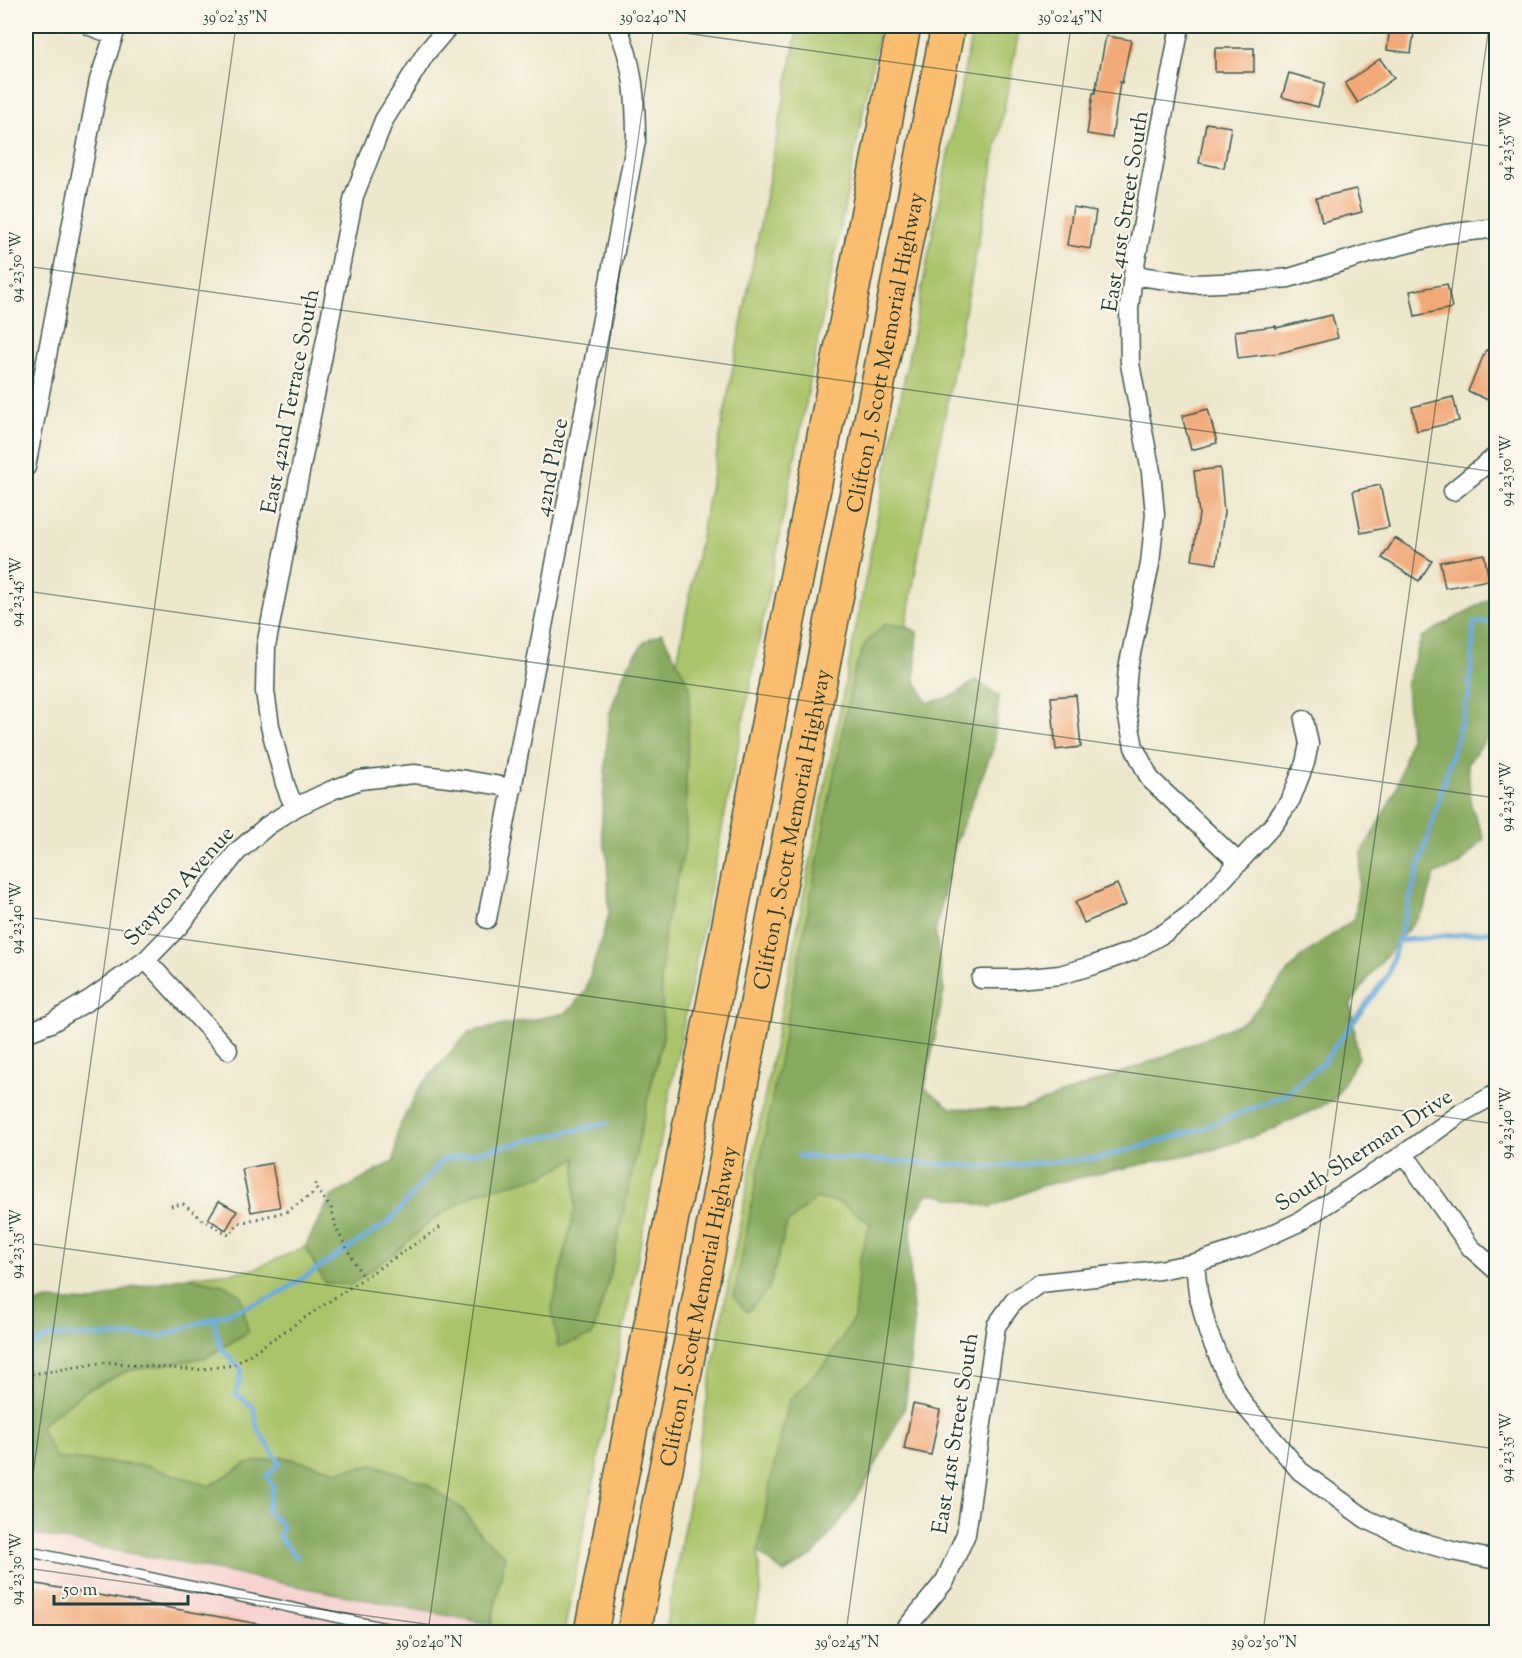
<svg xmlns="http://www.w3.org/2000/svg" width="1522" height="1658" font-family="'Sorts Mill Goudy',serif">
  <rect width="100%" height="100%" fill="#fbf7ec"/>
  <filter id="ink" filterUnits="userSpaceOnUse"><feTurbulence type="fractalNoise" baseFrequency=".0167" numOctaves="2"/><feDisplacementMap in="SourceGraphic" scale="12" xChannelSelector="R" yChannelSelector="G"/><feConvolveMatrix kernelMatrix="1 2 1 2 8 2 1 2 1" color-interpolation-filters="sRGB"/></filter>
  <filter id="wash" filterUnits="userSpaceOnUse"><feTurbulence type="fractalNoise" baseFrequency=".008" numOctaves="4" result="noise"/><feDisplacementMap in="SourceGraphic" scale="24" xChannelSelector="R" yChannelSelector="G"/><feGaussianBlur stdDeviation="1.35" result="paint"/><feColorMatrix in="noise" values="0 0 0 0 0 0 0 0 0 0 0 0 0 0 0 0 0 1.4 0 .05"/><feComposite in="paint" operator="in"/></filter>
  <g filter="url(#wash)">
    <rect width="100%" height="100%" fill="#ede7cc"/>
    <path fill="#f7d0ce" d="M26,1533L491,1624L490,1632H26Z"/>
    <path fill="#aac46a" stroke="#64804f" stroke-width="1.5" d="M798,26H880L564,1632H490L505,1556L481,1535L462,1509L376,1465L338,1471L283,1457L246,1464L210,1486L146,1466L55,1459L40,1426L85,1391L127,1371L207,1357L248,1332L227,1286L186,1277L252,1270L305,1247L325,1283L396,1252L433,1219L478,1192L543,1176L576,1158L575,1209L552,1308L592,1336L610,1275L646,1106L663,1037L661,978L665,927L686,844V781L690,687L677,662Z
      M973,26H1020L924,523L906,626L885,624L769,1288L787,1224L816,1198L841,1203L870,1223L859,1262L854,1318L828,1361L789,1401L758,1552L761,1589L753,1632H665L726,1295Z"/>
    <path fill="#87aa5e" stroke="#537449" stroke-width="1.5" d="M1496,597V715L1487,738L1468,763L1471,805L1484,839L1459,865L1435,874L1424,910L1371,974L1351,1004L1358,1058L1334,1100L1271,1130L1215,1149L1040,1186L991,1207L928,1193L912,1219L910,1267L914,1326L905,1407L869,1478L845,1515L814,1555L784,1573L758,1552L773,1470L789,1401L828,1361L854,1318L859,1262L870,1223L841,1203L816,1198L787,1224L769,1288L747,1312L734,1297L853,675L865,644L885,624L906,626L917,632L915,680L928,703L953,696L976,680L999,696L993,749L956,842L935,931L944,991L925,1088L951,1108L1020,1110L1158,1059L1247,1020L1300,958L1355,918L1362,853L1396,790L1410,738L1406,685L1422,637L1491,598Z
      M662,633L690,687L686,781V844L665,927L661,978L663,1037L646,1106L610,1275L592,1336L558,1347L552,1308L575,1209L576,1158L543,1176L478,1192L433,1219L396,1252L350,1285L325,1283L305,1247L331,1197L394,1161L398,1129L420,1087L469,1032L566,1013L585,992L609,914L607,856L601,831L609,715L626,668L645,641Z
      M186,1277L227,1286L241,1296L248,1332L207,1357L127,1371L85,1391L40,1426L55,1458L146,1466L210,1486L246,1464L283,1457L338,1471L376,1465L425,1483L462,1509L481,1535L505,1556L491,1624L26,1533V1308L46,1300L95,1302L130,1288Z"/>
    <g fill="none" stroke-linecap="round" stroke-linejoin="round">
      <path stroke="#6cabdf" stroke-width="5" d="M1397,941L1496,931
        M799,1156L991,1167L1100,1158L1199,1130L1285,1095L1323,1063L1388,975L1469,695L1474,623L1496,622
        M213,1318L221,1348L242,1370L236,1394L254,1408L257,1428L280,1463L267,1476L273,1487L267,1511L282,1525L279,1537L297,1557
        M26,1348L51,1336H162L274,1297L389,1222L443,1160L607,1123"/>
    </g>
    <g id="blocks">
      <path fill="#f1a978" d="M1390,26H1415L1411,53L1387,50Z
        M1106,36L1131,40L1122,83L1120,82L1112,138L1087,134L1093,93H1095Z
        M1215,48H1254V72H1215Z
        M1380,59L1394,78L1358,103L1345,83Z
        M1289,73L1325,83L1318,107L1282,97Z
        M1206,123L1231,127L1224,168L1199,163Z
        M1356,189L1362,212L1322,222L1316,198Z
        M1073,207L1096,211L1090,249L1067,245Z
        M1447,284L1452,308L1415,316L1410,291Z
        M1332,315L1338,338L1279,353L1238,358L1235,331L1276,326V328Z
        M1486,350L1497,355V404L1468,391Z
        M1453,397L1459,421L1417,431L1412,407Z
        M1208,409L1217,443L1191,450L1182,416Z
        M1220,468L1224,512L1217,564L1192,560L1199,514L1194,471Z
        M1380,485L1389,527L1361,533L1353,491Z
        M1395,538L1432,561L1419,581L1382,558Z
        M1484,554L1489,580L1445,588L1440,562Z
        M1076,695L1081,747L1056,750L1051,697Z
        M1117,884L1126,905L1084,923L1075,902Z
        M272,1163L280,1207L251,1212L242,1169Z
        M219,1201L237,1211L226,1230L208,1219Z
        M913,1404L940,1410L931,1455L904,1449Z
        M26,1582L265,1625L264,1632H26Z"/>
    </g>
  </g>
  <g filter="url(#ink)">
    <use href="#blocks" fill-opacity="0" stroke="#3e564b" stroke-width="1.5"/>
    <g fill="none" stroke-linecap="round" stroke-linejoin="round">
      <g stroke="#3e564b" stroke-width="12">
        <path id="lane" d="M26,1551L405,1632"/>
      </g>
      <g stroke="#3e564b" stroke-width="21">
        <path id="street" d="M90,26L114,35
          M1180,26L1133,275L1129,308L1130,364L1151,472L1155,514L1150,564L1128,668L1125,703L1134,747L1150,779L1239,863
          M1133,275L1194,284L1247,282L1289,278L1371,253L1445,234L1489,229L1496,230
          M26,467L99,80L117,26
          M1453,491L1496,456
          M296,807L290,797L285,784L270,726L265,691L266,646L354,196L384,120L426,53L449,26
          M487,919L636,141C636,100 634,64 617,26
          M146,960L228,1050
          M981,979H1018L1060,975L1094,965L1133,951L1166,932L1192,913L1274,824L1291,799L1305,763L1309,744L1304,720
          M26,1033L51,1023L89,1000L146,960L179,926L237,852L267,826L296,807L332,790L360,780L414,774L466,780L513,788
          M1404,1154L1471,1248L1496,1270
          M1195,1263L1198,1293L1208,1332L1224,1370L1244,1405L1300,1471L1366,1519L1408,1538L1452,1551L1496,1560
          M903,1632L945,1581L966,1534L996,1326L1014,1301L1040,1283L1159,1270L1195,1263L1245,1247L1299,1222L1404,1154L1461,1113L1496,1094"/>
      </g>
      <g stroke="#3e564b" stroke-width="36">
        <g id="highway">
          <path d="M591,1632L904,26"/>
          <path id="s1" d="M634,1632L948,26"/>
        </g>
      </g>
      <path stroke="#3e564b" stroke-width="3" stroke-dasharray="1.5 4.5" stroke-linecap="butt" d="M316,1189L331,1208L337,1230L363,1278
        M171,1206L183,1204L202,1219L229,1235L239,1223L288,1211L312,1194L316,1189L315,1183
        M26,1375L107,1362L135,1365L196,1370L234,1365L442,1226"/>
      <use href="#lane" stroke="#fff" stroke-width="9"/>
      <use href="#street" stroke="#fff" stroke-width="18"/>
      <use href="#highway" stroke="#fabe6e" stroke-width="33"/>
    </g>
  </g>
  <path fill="none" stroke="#1f3d34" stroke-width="1.5" stroke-opacity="0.45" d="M635,26L1496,147M26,266L1496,472M26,591L1496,798M26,917L1496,1124M26,1243L1496,1449M26,1524L236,26M26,1568L483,1632M428,1632L654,26M846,1632L1071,26M1263,1632L1489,26"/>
  <g text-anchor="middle" stroke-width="4.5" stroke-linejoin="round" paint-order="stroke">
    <g font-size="22" fill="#1f3d34" stroke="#fbf7ec">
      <text transform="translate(1124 211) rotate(-81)" y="8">East 41st Street South</text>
      <text dy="8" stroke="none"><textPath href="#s1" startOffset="1304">Clifton J. Scott Memorial Highway</textPath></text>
      <text transform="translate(289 401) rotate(-79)" y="8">East 42nd Terrace South</text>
      <text transform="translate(550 467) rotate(-79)" y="8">42nd Place</text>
      <text dy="8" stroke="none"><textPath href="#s1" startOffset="818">Clifton J. Scott Memorial Highway</textPath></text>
      <text transform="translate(178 885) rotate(-48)" y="8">Stayton Avenue</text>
      <text transform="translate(1363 1149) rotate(-33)" y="8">South Sherman Drive</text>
      <text dy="8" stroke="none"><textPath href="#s1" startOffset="332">Clifton J. Scott Memorial Highway</textPath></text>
      <text transform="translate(954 1433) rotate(-81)" y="8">East 41st Street South</text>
    </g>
  </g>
  <rect width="1522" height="1658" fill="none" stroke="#fbf7ec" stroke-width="66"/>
  <path d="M54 1595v9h134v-9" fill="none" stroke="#1f3d34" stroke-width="3"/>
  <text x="63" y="1595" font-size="18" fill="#1f3d34" stroke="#fbf7ec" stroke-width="4.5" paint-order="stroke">50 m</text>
  <rect x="33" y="33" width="1456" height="1592" fill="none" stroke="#1f3d34" stroke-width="2"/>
  <g font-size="15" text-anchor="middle" fill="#1f3d34">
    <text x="235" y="22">39°02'35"N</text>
    <text x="653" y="22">39°02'40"N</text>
    <text x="1070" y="22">39°02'45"N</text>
    <text transform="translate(1506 146) rotate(-90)" y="5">94°23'55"W</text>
    <text transform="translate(16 267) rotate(-90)" y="5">94°23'50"W</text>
    <text transform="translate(1506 471) rotate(-90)" y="5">94°23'50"W</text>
    <text transform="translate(16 592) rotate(-90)" y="5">94°23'45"W</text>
    <text transform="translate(1506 797) rotate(-90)" y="5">94°23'45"W</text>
    <text transform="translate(16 918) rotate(-90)" y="5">94°23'40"W</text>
    <text transform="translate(1506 1123) rotate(-90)" y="5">94°23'40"W</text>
    <text transform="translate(16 1244) rotate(-90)" y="5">94°23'35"W</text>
    <text transform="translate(1506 1448) rotate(-90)" y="5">94°23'35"W</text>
    <text transform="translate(16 1569) rotate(-90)" y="5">94°23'30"W</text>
    <text x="429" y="1647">39°02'40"N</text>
    <text x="847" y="1647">39°02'45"N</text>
    <text x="1264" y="1647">39°02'50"N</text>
  </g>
</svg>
